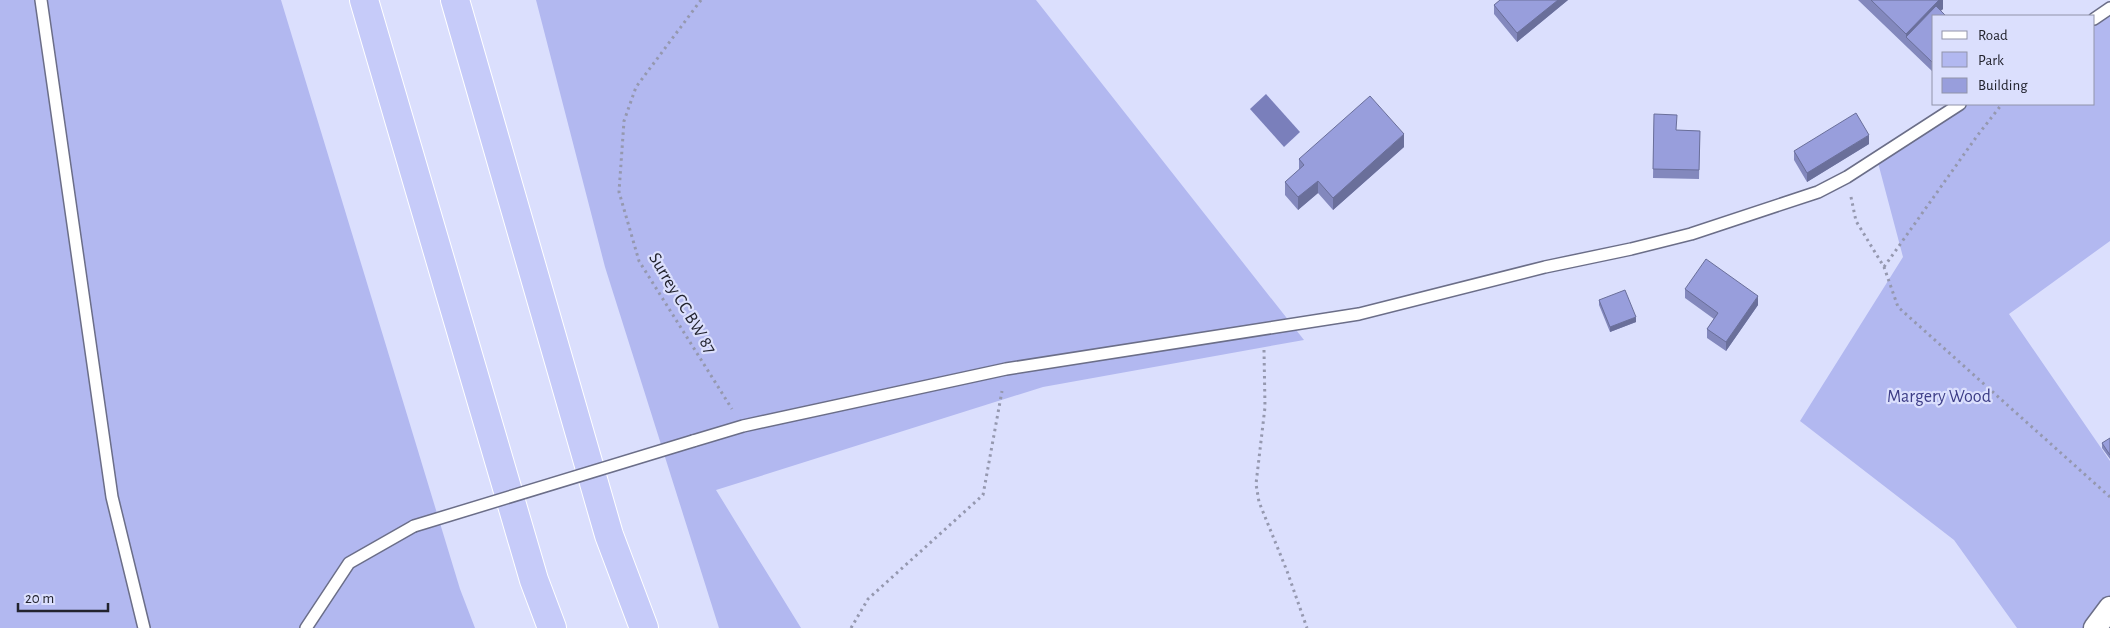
<svg xmlns="http://www.w3.org/2000/svg" width="2110" height="628" font-family="'Alegreya Sans',sans-serif">
  <rect width="100%" height="100%" fill="#dbdffd"/>
  <path fill="#b2b8f0" d="M0,0H281L460,589L475,628H0Z
    M536,0H1036L1304,340L1043,387L716,490L801,628H719L605,267Z
    M2110,15V241L2009,314L2110,461V628H2017L1954,540L1800,421L1903,257L1877,159L1967,104H2094V25Z"/>
  <path fill="#7a7fbb" d="M1266,94L1300,132L1284,147L1250,109Z"/>
  <g fill="none" stroke-linecap="round" stroke-linejoin="round">
    <g stroke="#6b6e88" stroke-width="14">
      <path id="service" d="M41,0L112,497L144,628
        M2094,19L2110,8
        M693,441L743,426L1006,369L1359,314L1545,267L1631,249L1691,234L1818,192L1847,177L1960,104
        M306,628L349,563L414,526"/>
    </g>
    <g stroke="#6b6e88" stroke-width="25">
      <path id="minor" d="M2095,628L2110,608"/>
    </g>
    <g stroke="#fff" stroke-width="30">
      <path id="motorway" d="M364,0L534,580L552,628
        M455,0L609,535L644,628"/>
    </g>
    <path stroke="#9598af" stroke-width="3" stroke-dasharray="2.5 4" stroke-linecap="butt" d="M701,0L636,87L624,121L619,192L639,261L732,409
      M1851,197L1856,221L1884,267L1898,307L2110,497
      M1884,267L1977,136L2002,104
      M1264,350L1265,407L1256,484L1259,502L1287,571L1307,628
      M851,628L868,599L983,495L1002,391"/>
    <use href="#service" stroke="#fff" stroke-width="11"/>
    <use href="#minor" stroke="#fff" stroke-width="22"/>
    <use href="#motorway" stroke="#c6cbf9" stroke-width="28"/>
    <g stroke="#6b6e88" stroke-width="14" stroke-linecap="butt">
      <path id="service-bridge" d="M414,526L693,441"/>
    </g>
    <use href="#service-bridge" stroke="#fff" stroke-width="11"/>
  </g>
  <path fill="#8388bd" d="M1500,0H1568L1517,42L1494,14V5Z
    M1858,0H1943V9L1940,11L1933,72Z
    M1654,114L1676,130L1700,131L1699,179L1653,178Z
    M1869,144L1807,182L1794,160V151Z
    M1404,147L1333,210L1318,193L1298,210L1285,195V182L1299,170V159Z
    M1685,289L1758,305L1726,351L1707,338V329L1714,319L1685,298Z
    M1599,300L1636,322L1610,332L1599,305Z
    M2110,438V459L2102,448V443Z"/>
  <path fill="#6a6f9a" d="M1558,0H1568L1517,42V33Z
    M1939,0H1943V9L1935,16L1906,37V34Z
    M1404,134V147L1333,210V198Z
    M1869,135V144L1807,182V173Z
    M1318,181V193L1298,210V197Z
    M1758,296V305L1726,351V342Z
    M1636,317V322L1610,332V327Z"/>
  <path fill="#989edc" stroke="#6a6f9a" d="M1500,0H1558L1517,33L1494,5Z
    M1871,0H1939L1906,34Z
    M1936,6L1946,16H1934V62L1933,63L1906,37Z
    M1370,96L1404,134L1333,198L1318,181L1298,197L1285,182L1304,165L1299,159Z
    M1856,113L1869,135L1807,173L1794,151Z
    M1654,114L1677,115L1676,130L1700,131L1699,170L1653,169Z
    M1706,259L1758,296L1726,342L1707,329L1718,313L1685,289Z
    M1625,290L1636,317L1610,327L1599,300Z
    M2110,438V455L2102,443Z"/>
  <g text-anchor="middle" stroke-width="4.5" stroke-linejoin="round" paint-order="stroke">
    <g font-size="18" fill="#22232e" stroke="#dbdffd">
      <text transform="translate(683 303) rotate(59)" y="6">Surrey CC BW 87</text>
    </g>
    <g font-size="18" fill="#3d3d87" stroke="#dbdffd">
      <text x="1939" y="402">Margery Wood</text>
    </g>
  </g>
  <rect x="1932" y="15" width="162" height="90" fill="#dbdffd" stroke="#9194aa"/>
  <rect x="1942" y="31" width="25" height="8" fill="#ffffff" stroke="#9194aa"/>
  <text x="1978" y="40" font-size="15" fill="#22232e">Road</text>
  <rect x="1942" y="52" width="25" height="15" fill="#b2b8f0" stroke="#9194aa"/>
  <text x="1978" y="65" font-size="15" fill="#22232e">Park</text>
  <rect x="1942" y="78" width="25" height="15" fill="#989edc" stroke="#9194aa"/>
  <text x="1978" y="90" font-size="15" fill="#22232e">Building</text>
  <path d="M18 603v8h90v-8" fill="none" stroke="#22232e" stroke-width="2.5"/>
  <text x="25" y="603" font-size="15" fill="#22232e" stroke="#dbdffd" stroke-width="4" paint-order="stroke">20 m</text>
</svg>
